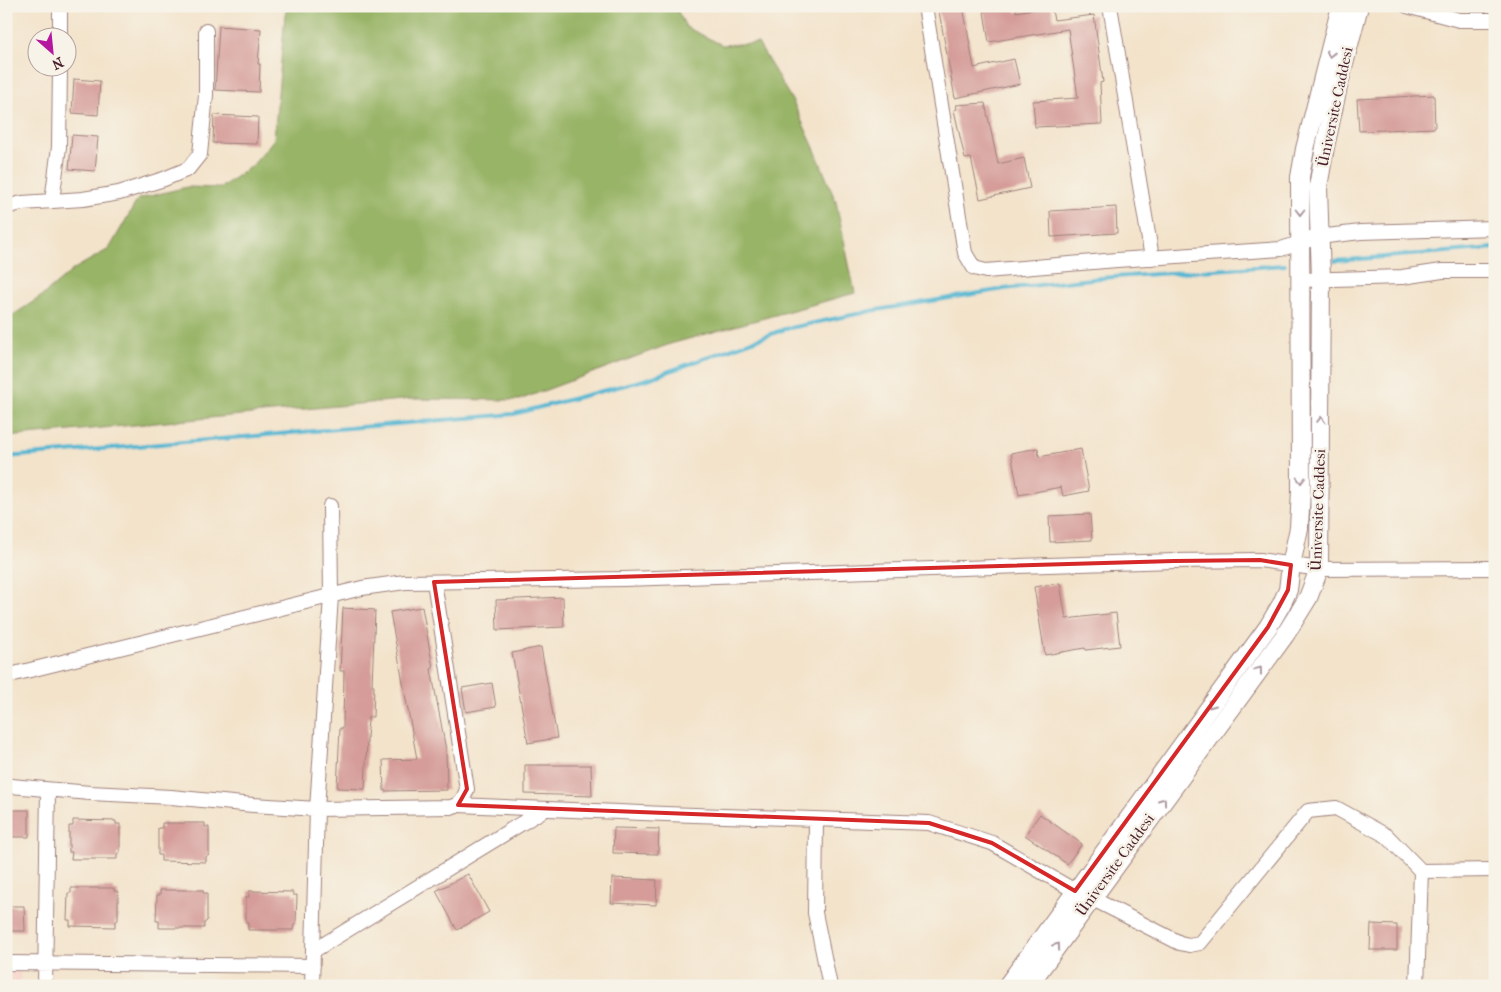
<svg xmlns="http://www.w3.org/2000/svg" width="1501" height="992" font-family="'IM FELL French Canon',serif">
  <rect width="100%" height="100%" fill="#f7f3e8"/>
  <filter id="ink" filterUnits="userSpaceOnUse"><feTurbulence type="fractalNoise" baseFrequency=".02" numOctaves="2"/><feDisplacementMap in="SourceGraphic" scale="10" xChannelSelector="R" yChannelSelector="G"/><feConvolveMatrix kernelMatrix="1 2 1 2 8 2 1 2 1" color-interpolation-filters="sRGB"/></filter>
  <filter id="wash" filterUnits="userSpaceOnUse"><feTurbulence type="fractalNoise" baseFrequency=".0096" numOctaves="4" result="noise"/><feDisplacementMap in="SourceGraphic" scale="20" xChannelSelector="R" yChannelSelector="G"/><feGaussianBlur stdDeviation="1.12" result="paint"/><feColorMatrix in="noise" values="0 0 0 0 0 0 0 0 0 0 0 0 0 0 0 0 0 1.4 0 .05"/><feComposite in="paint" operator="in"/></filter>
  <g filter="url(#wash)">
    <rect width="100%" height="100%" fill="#f3e3cb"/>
    <path fill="#f7d1c6" d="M6,970H21L19,986H6Z"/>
    <path fill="#98b466" stroke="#716a48" d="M288,6H675L686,27L722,45L758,43L793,102L815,150L836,202L855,293L670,344L519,400L412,399L6,437V309L13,315L42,296L74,269L109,249L138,199L187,187L220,188L253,165L274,139L285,15Z"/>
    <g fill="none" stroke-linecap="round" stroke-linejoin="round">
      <path stroke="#53b6d2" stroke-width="4" d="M1335,261L1495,248
        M6,457L514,414L648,379L785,329L871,311L1004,289L1100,278L1285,265"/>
    </g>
    <g id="blocks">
      <path fill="#d59c99" d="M938,6H963L974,68L1014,59L1020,84L955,98Z
        M983,6H1016V12L1051,6L1054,20L1094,15L1103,82L1100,83L1102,124L1035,127L1033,101L1078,98L1068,29L989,42Z
        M219,26L261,29L258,64H260L259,92L215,90Z
        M74,79L100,81L98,115L72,113Z
        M1434,95L1435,128L1359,131L1357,99Z
        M985,103L998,164L1024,158L1030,188L980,199L971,158L965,159L954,110L957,109L956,105Z
        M214,115L258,117L257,144L213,143Z
        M72,135L98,137L95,171L69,169Z
        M1116,207L1117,233L1051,237L1050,211Z
        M1038,448L1039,457L1081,449L1089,491L1063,496L1061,487L1019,495L1011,453Z
        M1090,514L1092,540L1050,542L1049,516Z
        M1060,583L1066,619L1116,613L1120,646L1086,650L1085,648L1045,655L1034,587Z
        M563,597L564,627L497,630L496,600Z
        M422,607L433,668L431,669L446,750L447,790L384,791L383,760L417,759L390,612Z
        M343,608L375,610L372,685H374L373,717H368L365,789L337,788L340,728H343L344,671H340Z
        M541,647L557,738L528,743L512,653Z
        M492,683L496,707L466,712L462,688Z
        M525,765H591L592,796L525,794Z
        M6,810H29V837H6Z
        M1040,814L1082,844L1067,864L1025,835Z
        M73,820L116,821V824H120V852L117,854V859H71L72,852H69V826H73Z
        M162,823H205V827H209V855L206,857V862L161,861V855H158V828H162Z
        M614,828L659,829L658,854L613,853Z
        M468,874L489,912L457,930L436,891Z
        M612,878L657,880L656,905L611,903Z
        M71,888H114V891H118V920L115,922V927L70,926V920H67L68,893H71Z
        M160,890H203V893H207V921L204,923V928H159V921H156L157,895H160Z
        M249,891L293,892V895H297L296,923L294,925L293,930H248V923H246V897H249Z
        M6,906H24L25,931H6Z
        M1371,924L1397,925V950H1370Z"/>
    </g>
  </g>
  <g filter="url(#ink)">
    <use href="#blocks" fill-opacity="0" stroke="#9e817b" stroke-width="1"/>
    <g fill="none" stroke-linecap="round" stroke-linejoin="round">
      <g stroke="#9e817b" stroke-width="16">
        <path id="minor" d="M60,6V38
          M925,6L965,253L974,268L986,271L1117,260L1281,249L1318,237L1361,232L1495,228
          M1110,6L1152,258
          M1407,6L1459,20H1495
          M52,201L59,147L60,68
          M6,207L22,203L83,199L119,193L164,179L188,169L200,154L206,95V31
          M1300,280L1402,277L1442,271H1495
          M6,676L362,588L405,582L624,579L1174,561L1260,560L1319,569L1495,568
          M6,788L11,786L90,793L171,797L253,805L317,809L451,807C461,804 464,798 467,789L434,582
          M458,805L665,814L929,823L992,843L1075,891
          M816,819L815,913L830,986
          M1091,898L1180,943L1189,945L1200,943L1308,811L1336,808L1387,836L1421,871
          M313,951L545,809
          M6,963L313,966
          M45,986L48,790
          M312,986L317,809L331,596L330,506
          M1417,986L1421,871L1495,870"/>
      </g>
      <g stroke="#9e817b" stroke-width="20">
        <path id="major" d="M1007,986L1268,627L1281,605L1288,590L1291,565L1299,528L1301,490L1300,177L1305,149L1341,6
          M1028,986L1285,635L1308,598L1319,569L1321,279L1318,187L1325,147L1338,87L1359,6"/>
      </g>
      <use href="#minor" stroke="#fff" stroke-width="14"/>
      <use href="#major" stroke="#fff" stroke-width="18"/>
    </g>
    <defs><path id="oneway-chevron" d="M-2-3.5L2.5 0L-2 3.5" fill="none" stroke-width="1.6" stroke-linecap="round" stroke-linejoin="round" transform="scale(1.25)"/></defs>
    <g stroke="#ae9aa0">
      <use href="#oneway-chevron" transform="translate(1330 54) rotate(104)"/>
      <use href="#oneway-chevron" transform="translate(1300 212) rotate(90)"/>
      <use href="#oneway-chevron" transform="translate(1321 420) rotate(-90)"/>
      <use href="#oneway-chevron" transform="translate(1301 480) rotate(90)"/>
      <use href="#oneway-chevron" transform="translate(1259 670) rotate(-53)"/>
      <use href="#oneway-chevron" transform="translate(1211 705) rotate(126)"/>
      <use href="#oneway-chevron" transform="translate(1163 801) rotate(-54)"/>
      <use href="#oneway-chevron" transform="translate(1057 946) rotate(-54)"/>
    </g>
  </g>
  <path fill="none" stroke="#d62828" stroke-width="4" stroke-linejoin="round" d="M1260,560L1291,565L1288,590L1268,627L1075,891L992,843L929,823L458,805L467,789L434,582L1174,561Z"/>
  <g text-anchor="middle" stroke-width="5" stroke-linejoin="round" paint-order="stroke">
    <g font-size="15" fill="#4a1f2b" stroke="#f7f3e8">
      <text transform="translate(1335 107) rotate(-78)" y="5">Üniversite Caddesi</text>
      <text transform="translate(1318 510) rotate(-88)" y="5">Üniversite Caddesi</text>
      <text transform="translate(1115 865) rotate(-54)" y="5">Üniversite Caddesi</text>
    </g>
  </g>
  <rect width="1501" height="992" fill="none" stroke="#f7f3e8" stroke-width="25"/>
  <g transform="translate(52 52) rotate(153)"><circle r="24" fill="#f7f3e8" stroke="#b29e9c"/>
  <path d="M0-4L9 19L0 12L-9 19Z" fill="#b5179e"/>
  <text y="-8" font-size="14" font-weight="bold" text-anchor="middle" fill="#4a1f2b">N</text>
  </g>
</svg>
